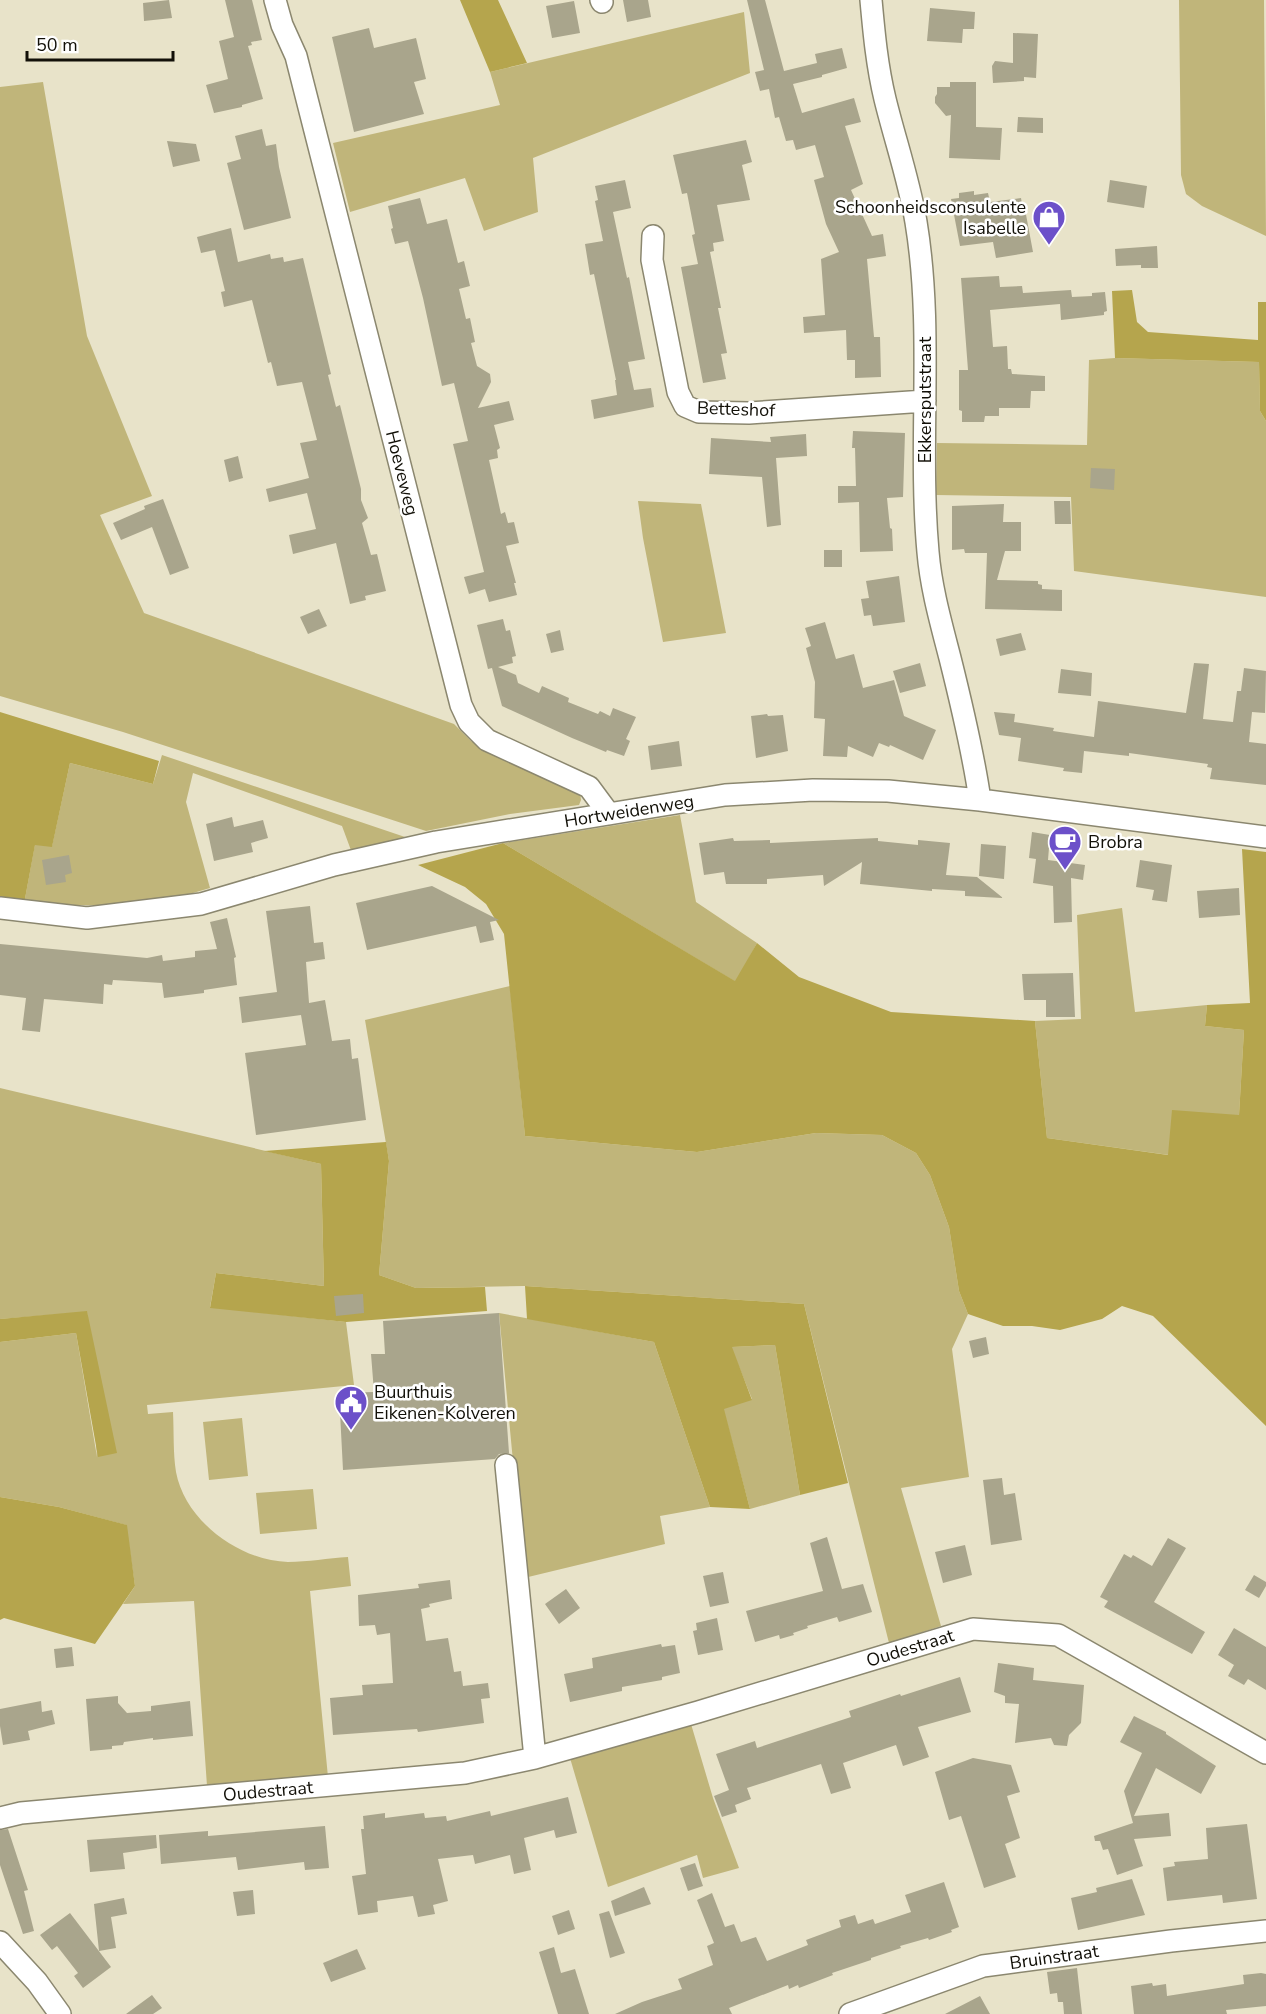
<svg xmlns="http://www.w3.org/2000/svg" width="1266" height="2014" font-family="'Nunito Sans',sans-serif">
  <rect width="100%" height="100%" fill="#e8e3c9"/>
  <path fill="#c0b57a" d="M1179,0H1264L1266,236L1202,206L1186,194L1181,175Z
    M744,12L750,73L533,158L538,212L484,231L465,178L350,212L333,143L500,105L490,72Z
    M43,82L87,336L152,496L100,515L144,613L454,724L471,741L494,754L580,792L581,800L579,805L510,814L426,831L123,732L0,696V87Z
    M1115,358L1259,362L1260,411L1266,421V597L1074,571L1071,497L936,495L937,443L1087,445L1089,360Z
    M638,501L701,504L726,633L663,642L643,538Z
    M162,755L408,838L352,853L342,826L193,773L186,802L210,888L169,900L130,906L24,904L35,844L52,846L70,763L153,784Z
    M680,815L696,902L757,943L736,982L503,843Z
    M1122,908L1135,1012L1207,1005L1205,1026L1244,1030L1239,1115L1169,1155L1047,1138L1035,1021L1081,1019L1077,915Z
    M510,986L525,1136L697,1152L816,1133L882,1135L916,1153L930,1175L949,1227L959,1291L968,1314L952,1349L969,1477L901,1488L941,1626L889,1643L804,1304L525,1286L416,1288L379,1275L389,1161L365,1020Z
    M0,1088L321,1164L324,1286L216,1273L210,1307L346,1322L354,1385L147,1405L148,1414L173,1412C174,1432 173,1453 176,1472C185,1521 240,1561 288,1562C308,1562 328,1558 348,1557L351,1586L310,1591L328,1777L207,1786L194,1601L123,1604L135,1586L126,1525L59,1507L0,1497V1342L76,1333L97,1457L87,1312L0,1319Z
    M499,1313L654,1342L710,1507L660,1516L665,1544L524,1578Z
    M775,1345L800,1495L750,1509L723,1408L752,1399L731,1347Z
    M242,1418L248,1476L209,1480L203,1422Z
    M313,1489L317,1529L260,1534L256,1493Z
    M691,1724L713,1798L739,1868L703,1878L697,1855L608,1887L570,1758Z"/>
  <path fill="#b5a54d" d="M460,0H498L527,63L490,72Z
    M1132,290L1137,322L1148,332L1258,340V302H1266V421L1260,411L1259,362L1115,358L1112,291Z
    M0,712L159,761L153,784L70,763L52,847L35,845L24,904L0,900Z
    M503,843L735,981L757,943L799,977L891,1012L1035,1021L1047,1138L1168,1155L1172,1110L1239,1115L1244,1030L1205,1026L1207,1005L1250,1003L1242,849L1266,852V1426L1153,1316L1122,1306L1102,1319L1060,1330L1032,1326H1003L968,1314L959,1291L949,1227L930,1175L916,1153L882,1135L816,1133L697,1152L525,1136L504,934L486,904L465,887L418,865Z
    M386,1142L389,1161L379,1275L416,1288L485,1287L487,1311L346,1322L210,1308L216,1273L324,1286L321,1164L264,1151Z
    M525,1286L804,1304L848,1483L800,1495L775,1345L732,1347L752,1400L724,1409L750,1509L710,1507L654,1342L527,1319Z
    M87,1311L117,1453L98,1457L76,1333L0,1342V1319Z
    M0,1497L59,1507L127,1525L135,1586L95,1644L4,1618L0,1620Z"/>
  <path fill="#a9a58c" d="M169,0L172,18L144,21L143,3Z
    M225,0H252L262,40L251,42L252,45L248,46L263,99L242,105V107L214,113L206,85L228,79L219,41L234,37Z
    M623,0H648L651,17L627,22Z
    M747,0H765L784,71L817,63L815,54L842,48L847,68L822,75V77L793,84L802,113L854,98L861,122L845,126L863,184L851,190L872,236L883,234L886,256L867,259L874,337H880L881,377L855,378V360H847L846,330L804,333L803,317L825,315L821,259L839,252L826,224L814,180L824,177L815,145L796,150L793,140L786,141L779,117L775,118L769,89L760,91L755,72L764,70Z
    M574,1L580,33L552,38L546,6Z
    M930,8L975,12L974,29H963L962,43L927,41Z
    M369,28L374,48L416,38L426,79L414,82L424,114L354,132L332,37Z
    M1013,33L1038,34L1036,78L1024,77V81L993,83L992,66L995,61L1013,63Z
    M950,82H976V127L1002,128L1000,160L949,158L951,115L946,116L935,103V97L937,94V87H950Z
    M1018,117L1043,118V133L1017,132Z
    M262,129L266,146L276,144L279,167L291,218L244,230L227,163L241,159L235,136Z
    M746,140L752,162L742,165L750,200L717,205L724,241L713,243L714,251L710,252L721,308H718L727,353L721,354L726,379L703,383L681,267L698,264L692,235L695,234L687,193L682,194L673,155Z
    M167,141L196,144L200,161L173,167Z
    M625,180L631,208L613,212L627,278L629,277L645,359L628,362L634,390L651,388L654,407L594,419L591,400L617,395L615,380H616L594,274L590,275L585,244L603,241L595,201L598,200L595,186Z
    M1110,180L1147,186L1144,208L1107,202Z
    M974,191V195L988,193L990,202L1021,198L1022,204H1024L1033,252L996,258L993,242L960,246L951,199L959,198V193Z
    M420,198L427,224L447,219L458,263L464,261L470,286L459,289L466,319L470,318L475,342L471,343L477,366L490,374L491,382L478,408L509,401L514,420L494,425L500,448L497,450L498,458L489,460L501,514L505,512L508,523L514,522L519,543L506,546L516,583H514L517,595L489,602L485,589L469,594L464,577L484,572L453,444L468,441L454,383L442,386L423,298L408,241L395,244L391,229L393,228L388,206Z
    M231,228L238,262L270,254L271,259L283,257L284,262L303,258L331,374L328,375L336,407L340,405L361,489V500L368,518L362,523L371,555L377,554L386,591L365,596L366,600L350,604L336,543L293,554L289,535L316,529L307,493L269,502L266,489L309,478L300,443L317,440L302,382L277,386L271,362L268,363L252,300L224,307L221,292L225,291L215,250L201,253L197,237Z
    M1157,246L1158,268H1141V265L1116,266L1115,249Z
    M999,276L1000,287L1022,286L1023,293L1071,290L1072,297L1092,296V293L1105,292L1107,311L1104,312V315L1061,320L1060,304L990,310L993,347L1007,346L1008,369H1011L1012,374L1045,376V391H1031L1030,408H999V416H985L984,422H962V411L959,410V370H968L961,278Z
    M853,431L905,433L903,497L887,498L890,528L892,529L893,551L860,552L859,502L838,503V486H856L855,448H852Z
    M806,434L807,456L776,458L781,525L767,527L762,477L709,474L711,438L771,442L770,437Z
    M238,456L243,478L229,482L224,460Z
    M1091,468L1115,469L1114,490L1090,488Z
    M163,499L189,568L170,575L152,527L121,540L113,523L145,509L144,506Z
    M1054,501H1070L1071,524H1055Z
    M1004,504L1003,522H1021V551H1005L997,580L1038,581V584L1042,585V589L1062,590V611L985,609L987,553H965L964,549L952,550V506Z
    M824,550H842V567H824Z
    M899,576L905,622L873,626L871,615L864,616L861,599L869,598L866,581Z
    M319,609L327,626L308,634L300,617Z
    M503,619L506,631L510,630L516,656L512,657L513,663L498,667L516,675L518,683L539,693L542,686L569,698L568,702L598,714L600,711L610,716L613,708L636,717L626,739L630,741L624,756L607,750L606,752L572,738L502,706L492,668L488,669L477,625Z
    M825,622L836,659L854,654L863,688L894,680L904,716L936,730L923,760L890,745L889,747L879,743L873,757L848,746L847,757L823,756L825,719L814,718L815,682L806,648L811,646L805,628Z
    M560,630L564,650L551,653L546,634Z
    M1021,633L1026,650L1000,656L996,639Z
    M920,663L926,686L900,693L893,671Z
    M1194,663L1209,664L1203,719L1233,722L1237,691H1241L1244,668L1266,671L1265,713L1252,712L1249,742L1266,744V785L1210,779L1212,768L1207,767L1208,764L1129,753V756L1084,751L1082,773L1063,771L1064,768L1018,761L1021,738L999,735L994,712L1015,714L1014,722L1054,728L1053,731L1094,737L1098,701L1186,713Z
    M1061,669L1092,673L1091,696L1058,693Z
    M767,714L768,716L783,715L788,751L756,758L751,716Z
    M679,741L682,766L651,770L648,746Z
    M232,817L234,827L263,820L268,838L251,843L253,852L214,861L206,824Z
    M1032,832L1050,835L1048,860L1085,865L1083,880L1071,878L1072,922L1054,923L1053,886L1033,883L1036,859L1029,858Z
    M733,838L734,841L770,840V843L878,838V841L918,845V840L950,843L946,875L977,877L1003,898L965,896V891L932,889V891L860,884L862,862L824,886L823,875L767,879V884H726L724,872L704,875L699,843Z
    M981,844L1006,846L1004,879L979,876Z
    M69,855L72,873L65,875L66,882L46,885L42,860Z
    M1140,860L1172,865L1167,902L1152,900L1154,890L1136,887Z
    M432,886L499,920L490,922L494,940L480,943L476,926L367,950L356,903Z
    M1239,888L1240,915L1199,918L1197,891Z
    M310,906L314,943L323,942L325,959L306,962L309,1003L325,1000L332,1041L350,1039L352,1059L358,1058L366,1120L256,1135L245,1053L306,1045L301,1015L242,1023L239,997L277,992L266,911Z
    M227,918L236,957L234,958L237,985L204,990V993L164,998L162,983L113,980L112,985L104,984L103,1004L44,999L40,1032L22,1030L26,998L0,995V944L147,958L162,955L163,961L195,957V951L217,949L210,922Z
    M1073,973L1075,1017H1046V1000H1024L1022,974Z
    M363,1294L364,1313L336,1316L334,1296Z
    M499,1313L509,1453L499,1454L495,1459L343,1470L339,1393L374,1392L371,1354H385L383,1321Z
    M986,1337L989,1354L973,1358L969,1341Z
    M1002,1478L1004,1495L1015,1493L1022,1540L991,1545L983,1480Z
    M827,1537L842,1589L863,1584L872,1612L839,1622L837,1617L807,1626L808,1628L793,1633L794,1635L780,1639L779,1635L755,1642L746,1611L823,1591L810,1543Z
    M1168,1538L1186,1548L1154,1602L1205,1632L1192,1654L1104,1607L1108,1601L1100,1597L1124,1554L1131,1558L1133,1555L1152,1566Z
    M965,1545L972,1575L943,1583L935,1552Z
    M723,1572L729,1603L710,1607L703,1576Z
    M1254,1575L1266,1582V1586L1259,1598L1245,1590Z
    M450,1580L452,1599L429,1604L430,1607L421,1609L426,1641L448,1638L454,1672L461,1671L463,1686L488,1683L490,1698L481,1699L484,1723L418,1732L417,1729L333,1735L330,1698L363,1695L362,1685L393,1683L390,1633L377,1635L375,1625L359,1626L358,1595L419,1588L418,1584Z
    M566,1589L580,1608L559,1624L545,1604Z
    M717,1618L723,1650L698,1655L693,1631L697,1630L696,1623Z
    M1234,1628L1266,1647V1690L1248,1679L1244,1685L1228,1676L1234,1665L1218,1655Z
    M661,1644L662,1647L675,1645L680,1673L662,1677V1680L622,1687V1691L570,1702L564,1674L593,1668L592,1658Z
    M72,1647L74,1666L56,1668L54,1649Z
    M998,1663L1034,1668L1033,1680L1084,1685L1081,1723L1069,1735L1067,1746L1054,1745L1051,1738L1015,1743L1019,1704L1005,1703V1696L994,1692Z
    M960,1677L971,1712L918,1727L929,1757L903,1766L896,1745L843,1763L851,1788L831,1794L821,1764L747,1788L751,1799L735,1805L737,1812L722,1817L714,1796L729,1790L716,1754L755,1741L757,1748L851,1717L849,1711L900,1694L901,1696Z
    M118,1696V1703L127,1713L151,1711V1706L190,1701L193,1736L153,1740V1738L124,1742L123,1745L112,1746V1749L90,1751L86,1699Z
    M41,1701L42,1712L52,1710L55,1724L28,1731L30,1740L3,1745L0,1726V1709Z
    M1134,1716L1166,1732V1734L1216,1766L1201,1794L1156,1768L1134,1816L1169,1813L1171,1836L1134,1839L1143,1866L1117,1875L1108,1849L1103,1850L1100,1841H1095L1094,1836L1133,1823L1124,1791L1142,1753L1120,1742Z
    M973,1758L1011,1765L1020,1792L1007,1796L1020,1838L1005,1844L1016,1877L984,1888L961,1816L949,1820L935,1772Z
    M568,1797L577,1833L556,1838L554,1830L524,1838L531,1870L514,1874L510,1855L475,1864L473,1855L438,1859L448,1901L433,1905L435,1914L418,1917L413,1896L377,1901L378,1912L358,1915L352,1876L366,1874L361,1829H364L363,1816L385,1813V1818L424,1813L425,1818L446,1816L447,1821L490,1811L491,1816Z
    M1247,1824L1257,1899L1223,1903L1222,1895L1167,1901L1163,1868L1175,1866L1174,1862L1208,1859L1206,1828Z
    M325,1826L329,1868L305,1870L304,1862L238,1870L236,1857L161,1864L159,1835L208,1831V1836Z
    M8,1829L28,1890L24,1891L34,1931L23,1934L0,1865V1830Z
    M156,1835L157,1848L123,1853L125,1869L90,1872L87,1840Z
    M695,1863L703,1886L688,1891L680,1868Z
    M1132,1879L1145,1915L1078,1930L1071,1898L1097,1892L1096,1888Z
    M944,1882L959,1927L951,1930L952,1932L929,1940L928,1938L900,1946L901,1948L871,1958V1960L832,1973L833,1975L799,1988L798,1985L789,1989L788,1985L729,2008L732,2014H615L642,2002L682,1989L678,1979L713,1965L707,1946L714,1943L697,1900L712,1893L725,1927L734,1924L741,1942L756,1937L767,1961L808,1945L806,1940L841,1927L839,1920L855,1915L858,1924L873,1919L875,1924L911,1912L905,1895Z
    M644,1887L651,1904L615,1916L611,1901Z
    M253,1890L255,1914L237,1916L233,1892Z
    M124,1898L127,1914L111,1917L116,1948L99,1951L94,1904Z
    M569,1910L575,1929L558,1935L552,1916Z
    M609,1911L625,1953L610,1958L599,1914Z
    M70,1913L111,1967L83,1988L74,1976L78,1973L57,1946L52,1950L40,1935Z
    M554,1947L561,1973L575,1969L589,2014H558L539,1952Z
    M357,1949L366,1969L331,1982L323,1963Z
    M1077,1968L1082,2014H1064L1063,2002H1058L1057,1993L1050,1994L1047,1972Z
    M1261,1973L1266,1974V2006L1226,2010L1227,2014H1134L1131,1986L1152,1983L1153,1986L1166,1984L1167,1996L1244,1984L1243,1975Z
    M152,1995L162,2008L153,2014H126Z
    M980,1996L990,2014H945Z"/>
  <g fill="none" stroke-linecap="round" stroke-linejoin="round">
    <g stroke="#8b876f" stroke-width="24">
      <path id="street" d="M275,0L282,25L296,56L461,705L469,722L487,740L589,787L609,814
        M601,0L602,2
        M871,0C874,33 877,66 885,99C895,140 909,180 916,222C934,331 918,442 928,552C931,588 941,623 950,658C962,706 973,752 980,800
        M653,236L652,260L678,392L685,406L699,412L749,413L925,401
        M0,908L87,918L201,904L334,865L436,842L725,795L813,790L888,791L980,800L1266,837
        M506,1465L535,1758
        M0,1818L21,1813L465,1773L535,1758L698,1712L973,1629L1058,1635L1266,1753
        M0,1942L37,1982L60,2014
        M850,2014L983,1966L1171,1941L1266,1931"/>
    </g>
    <use href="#street" stroke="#fff" stroke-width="21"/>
  </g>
  <defs>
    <g id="shop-pin" transform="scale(1.725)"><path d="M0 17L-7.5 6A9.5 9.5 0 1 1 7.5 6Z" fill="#6c50c9" stroke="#fff"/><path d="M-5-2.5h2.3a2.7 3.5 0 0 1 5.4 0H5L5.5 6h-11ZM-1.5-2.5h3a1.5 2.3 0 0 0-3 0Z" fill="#fff"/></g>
    <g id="cafe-pin" transform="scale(1.725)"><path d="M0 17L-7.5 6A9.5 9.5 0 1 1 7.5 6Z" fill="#6c50c9" stroke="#fff"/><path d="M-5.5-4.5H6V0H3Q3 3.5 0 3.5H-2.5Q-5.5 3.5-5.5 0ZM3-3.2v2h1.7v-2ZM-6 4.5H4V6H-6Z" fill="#fff"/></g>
    <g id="civic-pin" transform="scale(1.725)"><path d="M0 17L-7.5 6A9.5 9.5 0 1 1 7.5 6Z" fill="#6c50c9" stroke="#fff"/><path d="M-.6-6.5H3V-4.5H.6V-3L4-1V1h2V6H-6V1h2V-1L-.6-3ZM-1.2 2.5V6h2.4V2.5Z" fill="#fff"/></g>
  </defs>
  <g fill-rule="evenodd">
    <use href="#shop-pin" x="1049" y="217"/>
    <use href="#cafe-pin" x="1065" y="842"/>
    <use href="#civic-pin" x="351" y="1402"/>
  </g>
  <g text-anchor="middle" stroke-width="5" stroke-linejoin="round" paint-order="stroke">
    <g font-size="18" fill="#121008" stroke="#fff" text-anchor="start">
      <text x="1026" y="213" text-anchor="end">Schoonheidsconsulente<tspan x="1026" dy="21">Isabelle</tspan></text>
      <text x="1088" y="848">Brobra</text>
      <text x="374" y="1398">Buurthuis<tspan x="374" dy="21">Eikenen-Kolveren</tspan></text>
    </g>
    <g font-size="18" fill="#121008" stroke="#fff">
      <text transform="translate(925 400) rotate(-90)" y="6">Ekkersputstraat</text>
      <text transform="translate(736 409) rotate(2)" y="6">Betteshof</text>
      <text transform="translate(402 473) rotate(76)" y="6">Hoeveweg</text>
      <text transform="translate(629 811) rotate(-9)" y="6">Hortweidenweg</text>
      <text transform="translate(910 1648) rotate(-17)" y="6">Oudestraat</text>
      <text transform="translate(268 1791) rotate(-5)" y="6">Oudestraat</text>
      <text transform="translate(1054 1957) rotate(-8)" y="6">Bruinstraat</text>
    </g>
  </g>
  <path d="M27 51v9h146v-9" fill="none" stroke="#121008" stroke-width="3"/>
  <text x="36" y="51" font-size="18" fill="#121008" stroke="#ffffff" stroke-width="4.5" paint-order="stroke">50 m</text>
</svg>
